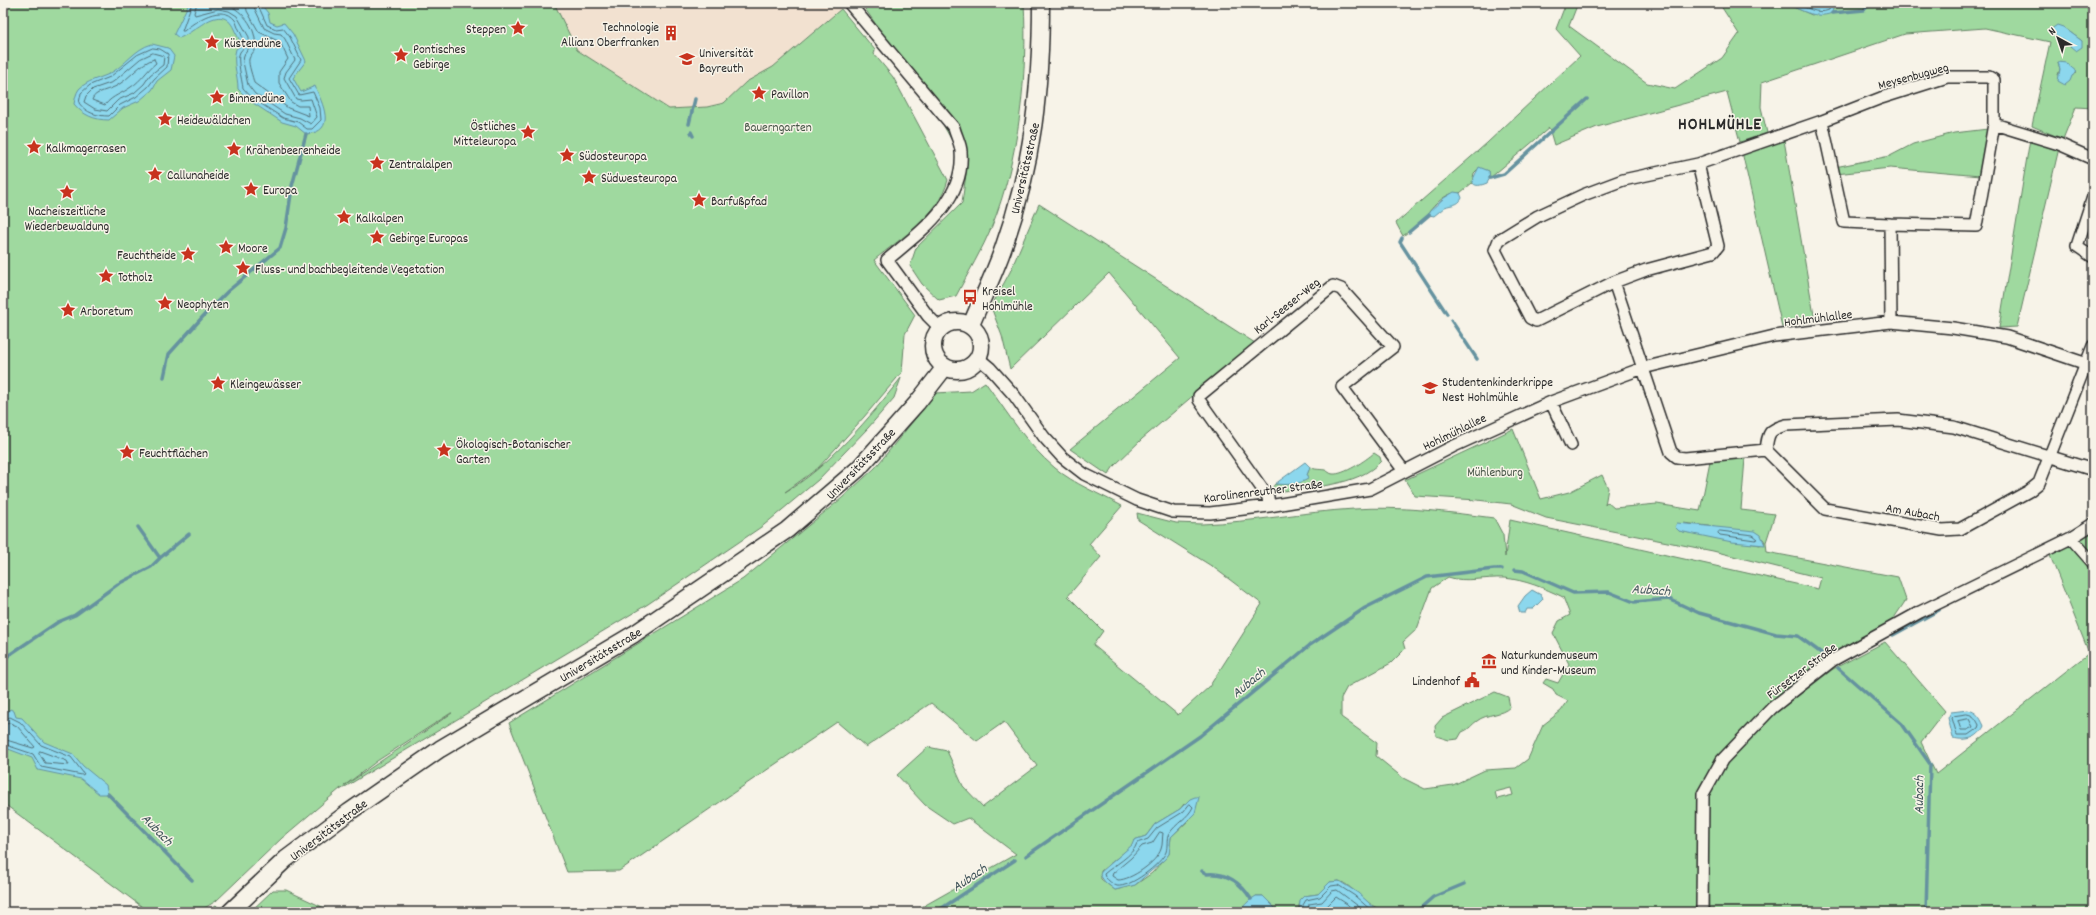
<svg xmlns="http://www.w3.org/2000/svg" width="2096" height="915" font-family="Dekko,sans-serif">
  <rect width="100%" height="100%" fill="#f7f3e8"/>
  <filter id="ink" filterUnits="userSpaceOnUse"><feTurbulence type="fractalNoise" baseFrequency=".025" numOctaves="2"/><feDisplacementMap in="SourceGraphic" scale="8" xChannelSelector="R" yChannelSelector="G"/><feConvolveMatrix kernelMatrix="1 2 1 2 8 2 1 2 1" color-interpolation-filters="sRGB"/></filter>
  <g filter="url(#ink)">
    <path fill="#f2e1d0" d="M554,3H836L841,9L773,67L746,82L724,103L707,107L669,109L577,50Z"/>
    <path fill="#9fd99f" stroke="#658265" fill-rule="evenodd" d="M3,3H554L577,50L669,109L707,107L724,103L746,82L773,67L841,9L875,50L874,54L893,77L948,180C939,215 901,238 874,260L915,315L905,334L902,372L864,417L818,468L785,492C828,468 870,417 901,378L894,398L868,428L818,480L764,525L648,604L340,790L341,788L282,838L216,901L198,912H149L3,803ZM451,713H452L344,786L377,761Z
      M861,3H1024C1028,75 1019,159 992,226C982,250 968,273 956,296L939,300L922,284L910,266L916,248L962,203L967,167L933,107Z
      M1566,3H1578L1569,26L1647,83L1675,89L1722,58L1739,34L1719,3H1784L1812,15L1834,5L1833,3H2093V108L2076,107L2063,139L2032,126L2050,42L1985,28L1905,34L1762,82L1761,107L1767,133L1740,142L1727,92L1597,127L1554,145L1549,128L1490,178L1489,171L1479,168L1474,173L1472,183L1460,193C1448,191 1436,203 1429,212V215L1403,236L1396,223L1487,143L1580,56L1556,29ZM2063,27L2082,41L2076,50L2064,40ZM2058,62L2077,73L2071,76L2058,75L2060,69Z
      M1988,129L1980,176L1890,168L1836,174L1835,167L1890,156L1913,144L1954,133Z
      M2030,139L2059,148L2017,327L1999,328Z
      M1784,140L1815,321L1782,327L1742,152Z
      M1039,204L1255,343L1142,439L1114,466L1108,475L1070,449L1180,358L1109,273L1010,369L1002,336L991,307L1010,272Z
      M985,382C1007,412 1026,444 1055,468C1074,484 1100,494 1122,506L1089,544L1101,557L1068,596L1103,631L1093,645L1178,715L1209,687L1262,604L1213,567L1138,520L1137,513L1176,523L1202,524C1252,522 1303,512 1354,509C1400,506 1448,512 1494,518L1503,535L1505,557L1510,520L1818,589L1821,578L1713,551L1546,518L1511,504L1477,500L1415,496L1405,480L1513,429L1541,499L1569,492L1602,475L1608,488L1605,505L1607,502L1614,508L1657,504L1700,511L1710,461L1745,458L1741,510L1775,514L1766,542L1767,552L1898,577L1906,600L1892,621L1830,655L1833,660L1722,760L1703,794L1702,912H1389L1387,909C1375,915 1353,885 1339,881C1337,881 1332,882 1330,882L1318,894L1304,896L1299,905V912H1279L1263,896H1256L1243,909L1237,912H913L1016,854L968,818L953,824L925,805L897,775L928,747L947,751L963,786L983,807L1037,766L1004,722L977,741L931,703L866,747L837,722L619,871L567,872L509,723L743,579L842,498L875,468L936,393L971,391ZM1683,523L1709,526L1763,539L1765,542L1760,545L1679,531ZM1448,577C1465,583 1485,577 1504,578C1525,580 1544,588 1563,597L1570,615L1559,621L1553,633L1569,664L1558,683L1546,679L1543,683L1553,689L1556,695L1568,701L1561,711L1543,725L1528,759L1516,768L1485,770L1453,785L1425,789L1403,778L1376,756L1377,743L1341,717V698L1347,687L1391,663L1405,649L1403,642L1417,629L1432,588ZM1511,788L1513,795L1497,799L1495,792ZM1184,804L1190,819L1171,837L1169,854L1152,873L1135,885L1115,890L1101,879V871L1133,845L1134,840L1146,836L1155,824L1180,809Z
      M1374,453L1380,457L1381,461C1358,487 1308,487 1276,492L1272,488L1275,484H1290L1307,475L1310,467C1315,470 1319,469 1325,470C1328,471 1330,474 1333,474C1344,475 1366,460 1374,453Z
      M2093,529V912H1709L1707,795L1725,762L1776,713L1833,669L1885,642L1945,711L1921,742L1936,774L2089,653L2049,553Z
      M1495,692L1508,697L1510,707C1501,716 1487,713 1477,721C1471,725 1470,729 1462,732L1458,739L1449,740L1436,736L1435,726L1442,718Z
      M273,890H286L333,912H250Z
      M216,905L221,910L219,912H205Z"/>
    <path fill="#8cd7ed" stroke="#65929f" d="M189,3H260L268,13L270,22L277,25L284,23L293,34L306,61L293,78L301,92L315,86C322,103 338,132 306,134L296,126L282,122L250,101L238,89C238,75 232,63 236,49L240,46C240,38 237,36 234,29C221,0 194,34 179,38L174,34Z
      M1784,3H1833L1834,5L1832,13C1815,20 1800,9 1784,3Z
      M2057,25L2063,27L2082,41V47L2076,51C2067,43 2058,38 2050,30Z
      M152,44L168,48L174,56L171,70L157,81L152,90L139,101L123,108L109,120C94,120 83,115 74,104C75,99 76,93 79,89C88,80 98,79 109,74C126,65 134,49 152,44Z
      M2058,62L2066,63L2077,72L2072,76L2070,81L2065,85L2058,81L2060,69Z
      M1479,167L1489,171L1490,178L1487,183C1482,185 1474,188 1472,181Z
      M1454,192L1460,193L1462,198C1458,206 1452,204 1445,207C1441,210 1438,213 1434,216L1429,215V212L1444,198Z
      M1305,462L1310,467L1307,475L1308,479C1298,485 1286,485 1275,484Z
      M1677,523L1755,531L1761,535L1765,545L1732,542L1679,531L1675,527Z
      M1532,590L1541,595L1543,599L1533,609H1527L1525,613H1520L1518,606L1525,596Z
      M10,709L14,711L16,717L22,718L44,742L73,754L83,766L106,785L108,794H99L81,779L38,770L32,758L3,747V717Z
      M1968,710C1977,712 1980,717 1984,726C1978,739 1966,741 1953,738L1948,718L1951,712Z
      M1195,797H1199L1195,813L1171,837L1169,854L1165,859L1135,885L1115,890L1105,882L1100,875L1101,872L1132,845L1134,840L1146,836L1155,824L1180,809L1190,799Z
      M1339,881L1358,893L1378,911L1384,912L1387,909L1389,912H1299L1300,900L1304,896L1318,894L1330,882Z
      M1256,896H1263L1279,912H1237C1244,907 1248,900 1256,896Z"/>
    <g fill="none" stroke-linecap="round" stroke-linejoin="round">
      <path stroke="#527079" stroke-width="1" d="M192,3L182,31H184C195,21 222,3 235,20C237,23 237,27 239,29C242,36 244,39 244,47C243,49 241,50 240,52C236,58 242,80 243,88L252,98L283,118L298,122L307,129H312L321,120L320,108L313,92L299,95L289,78L301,60L290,37L283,28L276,29L267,25L257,3
        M197,3L194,13L195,15L218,9L229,11L237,16L249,37V48L244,55L243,62L248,85L255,94L285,114L300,118L311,124L317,117L311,99L301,100L296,99L284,78L286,72L295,60L285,39L281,34L274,33L264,28L252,3
        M222,3C241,7 258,28 255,48C254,53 250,55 249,59C248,65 253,77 254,83L288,108L309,116L308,106H298L291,102L279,83V72L288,59L280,42L259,32L247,11L246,3
        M1795,3C1806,7 1817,15 1829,10L1830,3
        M153,48L160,49L168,54L167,67L154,79L148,87L136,97L120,105L109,116C97,116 86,113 79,103L81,93L90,85L110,77L137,55Z
        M153,53L164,56L163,65L150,75L144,84L134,93L118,100L107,111L95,109L84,102L86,96L93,89L113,82L140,59Z
        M154,59L156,63C147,70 141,81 131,87C122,94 113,95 105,105L92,100C94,91 111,90 118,85C130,78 140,63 154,59Z
        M1720,531L1753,535L1758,539L1755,540L1720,535L1718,533Z
        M1967,714C1974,715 1976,719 1979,725L1978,728L1968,735H1957L1952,718L1954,716Z
        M1969,719L1973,727L1967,730H1961L1958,721Z
        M3,720L10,717L20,722L41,745L71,757L84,774L82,775L41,767L33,754L3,744
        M3,725L10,723L17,726L35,747L33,748L3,739
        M40,751L67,761L69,765L45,763L39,753Z
        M1190,804L1193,807C1188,818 1176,823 1169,834C1166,839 1168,846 1166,852C1161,864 1130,888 1117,886C1113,885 1108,880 1105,877L1104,874C1114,865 1133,856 1137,843L1148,839L1157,828L1183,812Z
        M1160,832L1163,833C1162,838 1163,844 1161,849C1157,862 1131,880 1118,880L1112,876L1113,873L1131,858L1142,846L1152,843Z
        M1303,912V905L1306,900L1320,897L1331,886L1338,885L1355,896L1373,912
        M1308,912L1309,904L1322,902L1332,891L1337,890L1366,912
        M1314,912L1315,909L1326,907L1336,897L1347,904L1355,912"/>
      <path stroke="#65929f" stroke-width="3.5" d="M1832,13L1864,10L1870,3
        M689,124L695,99
        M691,132L693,136
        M1490,178L1504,174L1587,99
        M292,186L306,134
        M1409,232L1429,215
        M1402,238L1400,242L1447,314
        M212,307L228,291L280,248L286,228L291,194
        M1451,320L1477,359
        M164,377L169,354L208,311
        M160,558L189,534
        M1514,570L1523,571L1573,593L1609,592L1634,602L1669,599L1699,613L1776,634L1798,636L1828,658
        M1893,635L1939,610
        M3,661L9,655L58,622L75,615L118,584L151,567L160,558L138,527
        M1838,668L1902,724L1930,764L1926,912
        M108,794L192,880
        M1026,856L1200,736L1310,645L1365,608L1427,577L1494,569H1502
        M1202,871L1207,874C1226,872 1241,883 1251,899
        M936,912L1015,860
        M1416,912L1433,897L1464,884"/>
      <g stroke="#2b2b2b" stroke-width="14">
        <path id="street" d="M849,3L954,128C956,136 961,144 961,152C965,201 920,232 887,260L928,316L940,328
          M1822,121L1881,98L1947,77H1989L1994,80V124L1976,226L1890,224
          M1994,124L2059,144L2093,159
          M2093,197L2077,246L2093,257
          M1614,282L1536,321L1530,318L1495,250L1499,240L1538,216L1583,195L1623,180L1698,164
          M1891,322L1890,224L1844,222L1822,121L1698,164L1718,246L1713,252L1646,270L1614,282L1671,452L1677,457L1685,458L1766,450L1825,509L1942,530L1960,529L2029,491L2039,483L2093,346
          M978,358L990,368L1014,395L1044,437L1062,457L1084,474L1137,500L1173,512L1210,513L1269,506L1370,489L1452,447L1551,402L1643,368L1774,336L1891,322L1953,328L2007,337L2093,366
          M1551,402L1571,445
          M1766,450C1768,432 1769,430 1786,425L1898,420L1954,427L2090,469
          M1269,506L1268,497L1199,400V396L1333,286L1341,289L1393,347L1342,387L1404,471
          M2071,538L2093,563
          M1702,912L1703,794L1722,760L1772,708L1833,660L1920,612L2071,538L2093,524"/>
      </g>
      <g stroke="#2b2b2b" stroke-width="19">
        <path id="secondary" d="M933 346a24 24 0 1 1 48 0a24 24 0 1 1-48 0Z
          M971,325C982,298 996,271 1005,243C1033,164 1041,86 1041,3
          M230,912L286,859L349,812L440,749L634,634L787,530L858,469L917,403L945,367"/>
      </g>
      <use href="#street" stroke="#f7f3e8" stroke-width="11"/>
      <use href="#secondary" stroke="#f7f3e8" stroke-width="16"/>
    </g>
  </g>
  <defs>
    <g id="sight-bare" transform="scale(1.2)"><path d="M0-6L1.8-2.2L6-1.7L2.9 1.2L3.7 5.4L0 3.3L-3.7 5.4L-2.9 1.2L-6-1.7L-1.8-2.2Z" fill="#c8321e" stroke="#f7f3e8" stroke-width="2.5" paint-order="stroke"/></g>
    <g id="building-bare" transform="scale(1.2)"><path d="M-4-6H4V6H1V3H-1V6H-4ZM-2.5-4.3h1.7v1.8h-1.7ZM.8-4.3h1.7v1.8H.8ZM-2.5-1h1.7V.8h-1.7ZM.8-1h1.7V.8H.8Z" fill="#c8321e" stroke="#f7f3e8" stroke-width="2.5" paint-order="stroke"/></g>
    <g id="university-bare" transform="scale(1.2)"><path d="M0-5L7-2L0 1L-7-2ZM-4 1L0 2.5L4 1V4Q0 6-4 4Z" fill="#c8321e" stroke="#f7f3e8" stroke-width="2.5" paint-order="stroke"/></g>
    <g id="bus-bare" transform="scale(1.2)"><path d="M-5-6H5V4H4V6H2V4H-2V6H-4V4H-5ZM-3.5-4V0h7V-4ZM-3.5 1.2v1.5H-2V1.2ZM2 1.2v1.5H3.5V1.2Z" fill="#c8321e" stroke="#f7f3e8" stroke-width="2.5" paint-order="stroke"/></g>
    <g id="school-bare" transform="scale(1.2)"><path d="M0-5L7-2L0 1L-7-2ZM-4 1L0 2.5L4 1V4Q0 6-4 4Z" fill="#c8321e" stroke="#f7f3e8" stroke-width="2.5" paint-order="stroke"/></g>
    <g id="museum-bare" transform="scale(1.2)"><path d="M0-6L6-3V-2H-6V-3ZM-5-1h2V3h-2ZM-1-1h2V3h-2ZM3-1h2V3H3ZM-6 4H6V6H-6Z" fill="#c8321e" stroke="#f7f3e8" stroke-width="2.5" paint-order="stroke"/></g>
    <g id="civic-bare" transform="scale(1.2)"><path d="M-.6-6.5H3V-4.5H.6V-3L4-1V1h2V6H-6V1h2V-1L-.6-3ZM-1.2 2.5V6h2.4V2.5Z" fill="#c8321e" stroke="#f7f3e8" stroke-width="2.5" paint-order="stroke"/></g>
  </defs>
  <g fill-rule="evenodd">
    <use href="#sight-bare" x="518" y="28"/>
    <use href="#building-bare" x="671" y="33"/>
    <use href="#sight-bare" x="212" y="42"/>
    <use href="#sight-bare" x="401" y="55"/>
    <use href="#university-bare" x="687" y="59"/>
    <use href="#sight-bare" x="759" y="93"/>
    <use href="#sight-bare" x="217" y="97"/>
    <use href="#sight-bare" x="165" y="119"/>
    <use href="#sight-bare" x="528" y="132"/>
    <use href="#sight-bare" x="34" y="147"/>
    <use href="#sight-bare" x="234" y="149"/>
    <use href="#sight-bare" x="567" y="155"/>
    <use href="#sight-bare" x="377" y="163"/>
    <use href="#sight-bare" x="155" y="174"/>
    <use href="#sight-bare" x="589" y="177"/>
    <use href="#sight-bare" x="251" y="189"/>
    <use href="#sight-bare" x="67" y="192"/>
    <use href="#sight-bare" x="699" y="200"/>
    <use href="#sight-bare" x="344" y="217"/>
    <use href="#sight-bare" x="377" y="237"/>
    <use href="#sight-bare" x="226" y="247"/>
    <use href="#sight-bare" x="188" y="254"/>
    <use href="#sight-bare" x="243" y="268"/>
    <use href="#sight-bare" x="106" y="276"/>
    <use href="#bus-bare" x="970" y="297"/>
    <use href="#sight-bare" x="165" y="303"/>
    <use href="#sight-bare" x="68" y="310"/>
    <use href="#sight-bare" x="218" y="383"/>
    <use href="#school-bare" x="1430" y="388"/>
    <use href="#sight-bare" x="444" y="450"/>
    <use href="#sight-bare" x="127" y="452"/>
    <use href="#museum-bare" x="1489" y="661"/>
    <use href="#civic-bare" x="1472" y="680"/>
  </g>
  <g text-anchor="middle" stroke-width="3" stroke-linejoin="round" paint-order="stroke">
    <g font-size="13" fill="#2b2b2b" stroke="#f7f3e8" text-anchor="start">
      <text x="659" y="31" text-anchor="end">Technologie<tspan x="659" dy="15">Allianz Oberfranken</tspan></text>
      <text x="506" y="33" text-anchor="end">Steppen</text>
      <text x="224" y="47">Küstendüne</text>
      <text x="413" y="53">Pontisches<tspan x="413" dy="15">Gebirge</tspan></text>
      <text x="699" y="57">Universität<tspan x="699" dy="15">Bayreuth</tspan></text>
      <text x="771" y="98">Pavillon</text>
      <text x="229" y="102">Binnendüne</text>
      <text x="177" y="124">Heidewäldchen</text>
      <text x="516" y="130" text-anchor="end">Östliches<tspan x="516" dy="15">Mitteleuropa</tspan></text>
      <text x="46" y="152">Kalkmagerrasen</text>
      <text x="246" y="154">Krähenbeerenheide</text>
      <text x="579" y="160">Südosteuropa</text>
      <text x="389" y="168">Zentralalpen</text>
      <text x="167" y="179">Callunaheide</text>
      <text x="601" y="182">Südwesteuropa</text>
      <text x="263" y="194">Europa</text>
      <text x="711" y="205">Barfußpfad</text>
      <text x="67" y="215" text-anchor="middle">Nacheiszeitliche<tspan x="67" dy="15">Wiederbewaldung</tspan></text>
      <text x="356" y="222">Kalkalpen</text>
      <text x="389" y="242">Gebirge Europas</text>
      <text x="238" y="252">Moore</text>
      <text x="176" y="259" text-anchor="end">Feuchtheide</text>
      <text x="255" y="273">Fluss- und bachbegleitende Vegetation</text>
      <text x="118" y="281">Totholz</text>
      <text x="982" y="295">Kreisel<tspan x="982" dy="15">Hohlmühle</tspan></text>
      <text x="177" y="308">Neophyten</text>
      <text x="80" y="315">Arboretum</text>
      <text x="1442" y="386">Studentenkinderkrippe<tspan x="1442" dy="15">Nest Hohlmühle</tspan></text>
      <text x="230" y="388">Kleingewässer</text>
      <text x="456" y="448">Ökologisch-Botanischer<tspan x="456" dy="15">Garten</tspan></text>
      <text x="139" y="457">Feuchtflächen</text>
      <text x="1501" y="659">Naturkundemuseum<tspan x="1501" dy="15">und Kinder-Museum</tspan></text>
      <text x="1460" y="685" text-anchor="end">Lindenhof</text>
    </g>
    <g font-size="13" fill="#2b2b2b" stroke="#f7f3e8">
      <text transform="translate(1913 75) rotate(-15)" y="5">Meysenbugweg</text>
      <text transform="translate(1024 168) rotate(-77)" y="5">Universitätsstraße</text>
      <text transform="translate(1286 305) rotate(-39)" y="5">Karl-Seeser-Weg</text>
      <text transform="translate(1818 317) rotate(-7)" y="5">Hohlmühlallee</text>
      <text transform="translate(1454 431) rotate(-26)" y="5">Hohlmühlallee</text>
      <text transform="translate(860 463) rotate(-46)" y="5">Universitätsstraße</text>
      <text transform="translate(1263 490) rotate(-7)" y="5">Karolinenreuther Straße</text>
      <text transform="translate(1913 511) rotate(10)" y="5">Am Aubach</text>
      <text transform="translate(600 654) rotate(-31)" y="5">Universitätsstraße</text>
      <text transform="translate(1801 670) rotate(-37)" y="5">Fürsetzer Straße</text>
      <text transform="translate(328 829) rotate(-37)" y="5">Universitätsstraße</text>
    </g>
    <g font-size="13" fill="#485648" stroke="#f7f3e8">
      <text x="778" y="131">Bauerngarten</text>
      <text x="1495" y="476">Mühlenburg</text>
    </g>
    <g font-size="14" font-style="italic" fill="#43565c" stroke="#f7f3e8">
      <text transform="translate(1651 589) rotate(4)" y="5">Aubach</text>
      <text transform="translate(1248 682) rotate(-39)" y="5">Aubach</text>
      <text transform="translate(1918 795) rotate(-89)" y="5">Aubach</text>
      <text transform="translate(158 829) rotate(46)" y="5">Aubach</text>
      <text transform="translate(969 877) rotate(-34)" y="5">Aubach</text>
    </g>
    <g font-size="17" font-weight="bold" letter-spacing="1" fill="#2b2b2b" stroke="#f7f3e8">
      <text x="1720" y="129">HOHLMÜHLE</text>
    </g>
  </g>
  <rect width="2096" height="915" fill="none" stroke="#f7f3e8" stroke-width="16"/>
  <rect x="8" y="8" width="2080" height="899" fill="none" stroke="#2b2b2b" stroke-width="1.5" filter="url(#ink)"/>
  <g transform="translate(2058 38) rotate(320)" stroke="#f7f3e8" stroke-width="3" paint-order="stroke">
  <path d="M0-3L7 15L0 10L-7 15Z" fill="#2b2b2b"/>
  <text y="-6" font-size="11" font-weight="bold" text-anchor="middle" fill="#2b2b2b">N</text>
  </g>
</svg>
